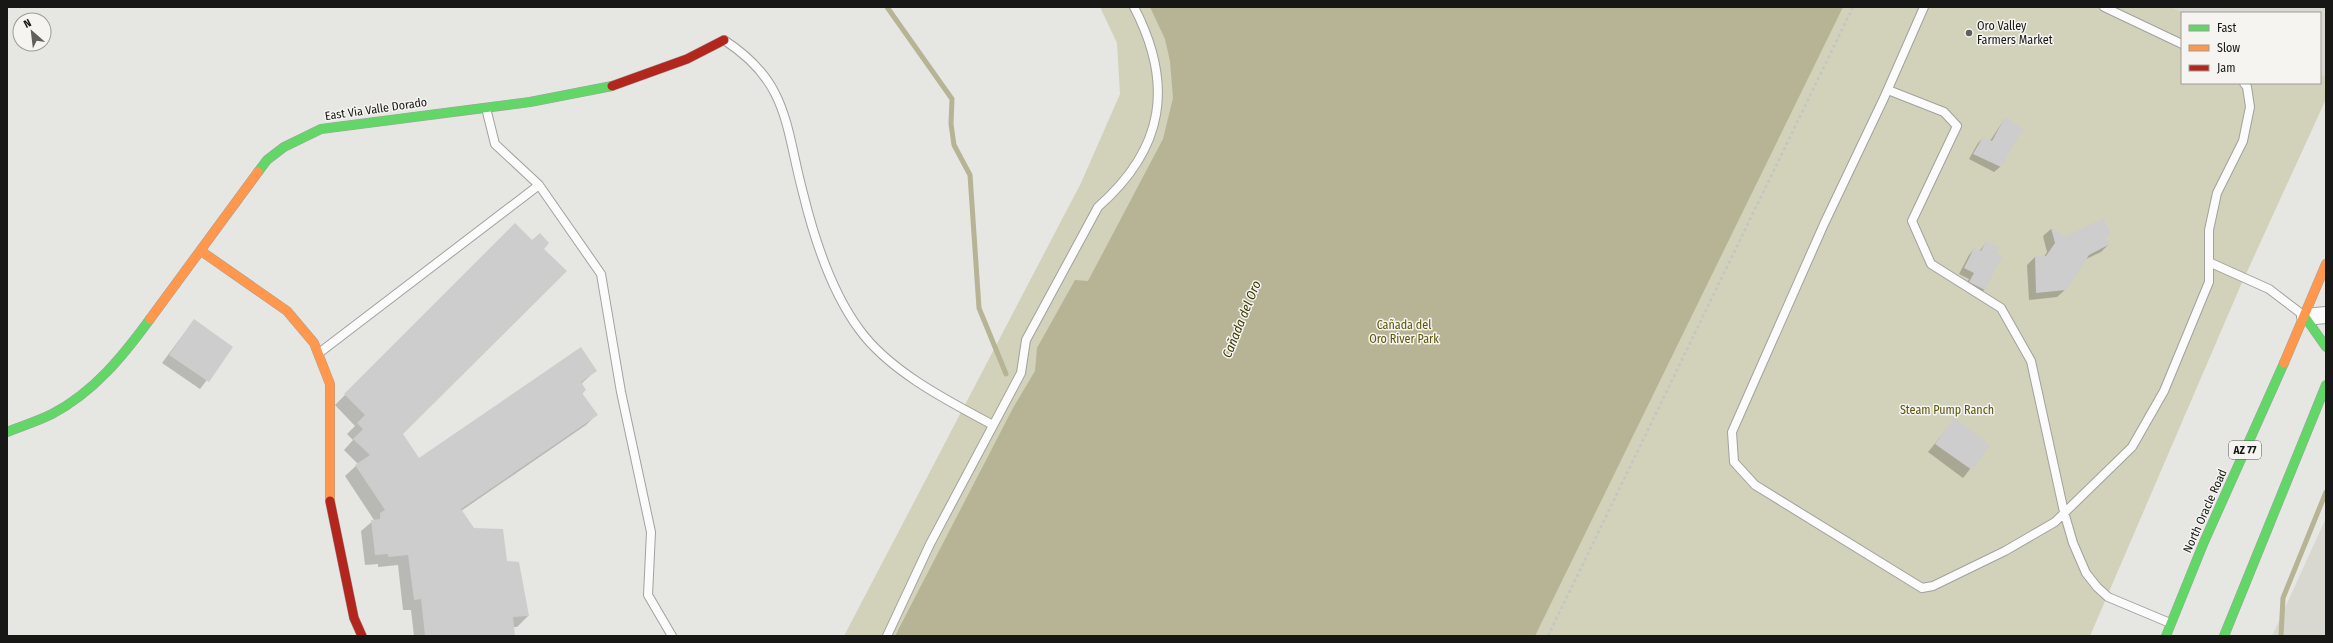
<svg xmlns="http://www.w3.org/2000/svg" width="2333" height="643" font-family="'Fira Sans Condensed',sans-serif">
  <rect width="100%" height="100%" fill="#e6e6e3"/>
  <path fill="#d8d8d1" d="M2171,7H2326V77L2320,74V13H2184Z
    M2326,518V636H2272Z"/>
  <path fill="#d2d1b9" d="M1100,7H2171L2184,13H2182V83H2320V74L2326,77V99L2240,287L2090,636H844L1081,183L1120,94L1117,43Z"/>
  <path fill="#b6b495" d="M1150,7H1843L1535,636H895L1013,408L1035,371L1037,348L1075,280L1088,281L1163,139L1173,98L1170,61L1165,39Z"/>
  <path fill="#0003" d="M2005,118L2021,128L2000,167L1994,172L1969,159L1978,143L1983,138L1990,141Z
    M515,225L402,434L419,459L595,371L581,384L585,390L582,394L596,415L586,425L461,511L474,529L507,562L528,616L517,627H513L514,636H414L411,610H403L398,565L378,567V564L365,565L361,531L374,520L345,476L358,464L344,450L353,440L347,434L355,426L335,405Z
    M2051,229L2065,238H2105L2109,244L2101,252L2084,260L2066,289L2057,297L2029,300L2027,265L2035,257H2044L2047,252L2043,236Z
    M1986,242L1994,253L2001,257L1984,290L1978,295L1965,287L1969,279L1959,274L1969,255L1974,249L1979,252Z
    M194,320L232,347L200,389L162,363Z
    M1954,420L1989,445L1963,478L1928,452Z"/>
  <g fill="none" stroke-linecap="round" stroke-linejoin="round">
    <path stroke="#b6b495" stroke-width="5" d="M887,7L952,99L951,124L954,145L970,175L979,308L1006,374
      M2281,636L2283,598L2326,492"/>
  </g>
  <path fill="#cdcdcd" d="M2005,117L2023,128L2001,167L1973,154L1983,137L1992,141Z
    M2103,218L2111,233L2106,238L2110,244L2089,255L2066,290L2036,293L2035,256H2046L2055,243L2051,228L2065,237Z
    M515,223L532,240L540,233L549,243L544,249L567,271L403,434L419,458L581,347L597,371L581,382L586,390L582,393L598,415L461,509L474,528L503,529L507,561L519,562L529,616L513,617L515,636H425L421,599L414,600L408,555L388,557V554L375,555L371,520L380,519V513L385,510L355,465L370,455L353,439L363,429L357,423L365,415L344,394Z
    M1986,241L1999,247L1996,253L2002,256L1985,290L1969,282L1974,273L1964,268L1974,248L1981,251Z
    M194,319L233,347L209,382L169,355Z
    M1954,418L1990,445L1972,470L1935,444Z"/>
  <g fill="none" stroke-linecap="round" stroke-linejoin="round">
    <g stroke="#a1a19f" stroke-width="10">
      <path id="lane" d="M1924,7L1884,98L1824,224L1732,432L1734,462L1755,485L1922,588L1933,586L2005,551L2055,522L2132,447L2164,391L2209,282V230L2217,193L2243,141L2250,107L2247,87L2244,83
        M2104,7L2182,44
        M724,40C789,82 785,126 803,193C814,238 831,291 859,329C889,371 948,401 993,425
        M1888,90L1944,112L1957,126L1912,221L1931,264L2001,308L2031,361L2064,512L2073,543L2086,573L2097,587L2108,597L2170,623
        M486,108L495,144L539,185L601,274L621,392L651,532L648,595L672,636
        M2211,263L2269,289L2303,315
        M319,353L539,185
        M887,636L930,544L1021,373L1026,340L1098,207C1165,148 1174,84 1134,7"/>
    </g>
    <g stroke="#a1a19f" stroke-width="18">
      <path id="street" d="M2305,317L2326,315"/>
    </g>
    <g stroke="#a1a19f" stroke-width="10">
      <path id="fast" d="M258,172L267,160L284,147L321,129L530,102L612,86
        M2305,317L2326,347
        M7,432C22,426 38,421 52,414C94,392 123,356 150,319
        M2166,636L2204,542L2284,363
        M2224,636L2326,385"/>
    </g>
    <g stroke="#a1a19f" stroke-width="10">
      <path id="slow" d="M201,251L287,311L314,343L330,384V501
        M150,319L258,172
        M2284,363L2326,264"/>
    </g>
    <g stroke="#a1a19f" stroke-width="10">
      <path id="jam" d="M612,86L687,59L724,40
        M330,501L354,618L362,636"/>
    </g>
    <path stroke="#c5c5c4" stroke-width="2.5" stroke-dasharray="3 3" stroke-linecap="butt" d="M1548,636L1853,7"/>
    <use href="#lane" stroke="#fbfbfb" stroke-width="8"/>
    <use href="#street" stroke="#fbfbfb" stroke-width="16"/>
    <use href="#fast" stroke="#63d668" stroke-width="9"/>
    <use href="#slow" stroke="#ff974d" stroke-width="9"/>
    <use href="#jam" stroke="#b3261e" stroke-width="9"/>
  </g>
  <circle fill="#5f5f5d" stroke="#f5f4f0" stroke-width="1.5" cx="1969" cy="33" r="4"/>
  <g text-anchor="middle" stroke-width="3" stroke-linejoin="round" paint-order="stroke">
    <rect fill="#f5f4f0" stroke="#5a5957" stroke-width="1" x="2229" y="441" width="32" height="18" rx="3"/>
    <g font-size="11" font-weight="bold" fill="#171715">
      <text x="2245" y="454">AZ 77</text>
    </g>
    <g font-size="12" fill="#171715" stroke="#f5f4f0" text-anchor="start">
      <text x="1977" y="30">Oro Valley<tspan x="1977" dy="14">Farmers Market</tspan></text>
    </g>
    <g font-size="12" fill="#171715" stroke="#f5f4f0">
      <text transform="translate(376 109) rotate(-8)" y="4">East Via Valle Dorado</text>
      <text transform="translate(2205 511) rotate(-66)" y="4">North Oracle Road</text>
    </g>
    <g font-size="12" fill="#5c560c" stroke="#f5f4f0">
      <text x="1404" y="329">Cañada del<tspan x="1404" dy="14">Oro River Park</tspan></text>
      <text x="1947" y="414">Steam Pump Ranch</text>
    </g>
    <g font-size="13" font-style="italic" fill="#3c3800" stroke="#f5f4f0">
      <text transform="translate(1241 319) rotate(-68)" y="5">Cañada del Oro</text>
    </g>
  </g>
  <rect width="2333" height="643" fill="none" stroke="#171715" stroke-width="16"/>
  <rect x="2181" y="12" width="140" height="72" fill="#f5f4f0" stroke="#9c9c98"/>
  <rect x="2189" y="25" width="20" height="6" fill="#63d668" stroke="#9c9c98"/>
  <text x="2217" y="32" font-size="12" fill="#171715">Fast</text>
  <rect x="2189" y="45" width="20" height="6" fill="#ff974d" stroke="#9c9c98"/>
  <text x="2217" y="52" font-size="12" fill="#171715">Slow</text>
  <rect x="2189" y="65" width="20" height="6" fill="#b3261e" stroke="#9c9c98"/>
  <text x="2217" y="72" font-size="12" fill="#171715">Jam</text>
  <g transform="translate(32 32) rotate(332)"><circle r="19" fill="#f5f4f0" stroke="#9c9c98"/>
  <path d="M0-3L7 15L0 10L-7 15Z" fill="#5f5f5d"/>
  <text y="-6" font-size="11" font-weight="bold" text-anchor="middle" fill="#171715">N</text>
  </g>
</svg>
